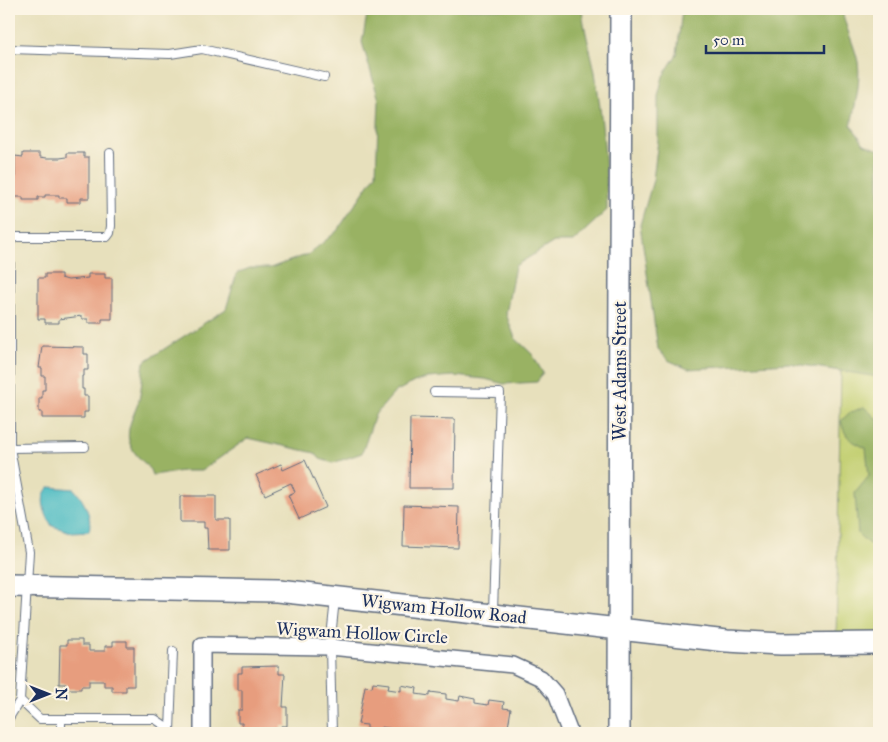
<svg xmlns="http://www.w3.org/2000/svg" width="888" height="742" font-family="'IM FELL Great Primer',serif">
  <rect width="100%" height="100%" fill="#fcf5e5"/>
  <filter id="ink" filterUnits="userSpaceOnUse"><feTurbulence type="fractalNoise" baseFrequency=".02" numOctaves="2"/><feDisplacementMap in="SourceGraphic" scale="10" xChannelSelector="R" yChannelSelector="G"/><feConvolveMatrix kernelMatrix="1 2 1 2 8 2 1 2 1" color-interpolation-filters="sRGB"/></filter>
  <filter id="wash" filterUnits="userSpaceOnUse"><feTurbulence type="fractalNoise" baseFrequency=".0096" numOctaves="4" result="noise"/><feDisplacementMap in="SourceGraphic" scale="20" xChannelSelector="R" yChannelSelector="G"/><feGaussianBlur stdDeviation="1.12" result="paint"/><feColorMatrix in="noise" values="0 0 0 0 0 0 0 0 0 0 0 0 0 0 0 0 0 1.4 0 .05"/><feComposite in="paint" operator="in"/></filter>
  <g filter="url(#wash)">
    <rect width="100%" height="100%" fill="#e7e0bc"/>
    <path fill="#c2cf71" stroke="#6e7f68" d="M841,368L879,369V643H836Z"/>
    <path fill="#99b263" stroke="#5a7060" d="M368,9H582C584,31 591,51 595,72C602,117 607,164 607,210L573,242H554L515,266L506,314L515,338L532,354L543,373L537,382L504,384L485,379L454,376L428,378L414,382L395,392L375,415L362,453L333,463L320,459L315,453L248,438L201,471H183L152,475C149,462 134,459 129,441C126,426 135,414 139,400C142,388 142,374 144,362L226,309L237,273L250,268H270L309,254L337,231L376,174L379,100L362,42Z
      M682,9H842C845,28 854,43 858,62C861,82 855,105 851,125L864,144L879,150V377L789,363L688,369L668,360L658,349L640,225L653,180L658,140V96L663,76L677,54Z
      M864,407L879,421V545L869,544L858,534L855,493L869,476L866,448C851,441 845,438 841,421L849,413Z"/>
    <path fill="#4dbcc3" stroke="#347690" d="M49,487L74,489C83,499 93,517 89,531L71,532L52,526C45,514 38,498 49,487Z"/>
    <g id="blocks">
      <path fill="#e79d7e" d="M23,153H40V157L47,158H60L67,157V153H84V157H89V198H81V202H67V198H59V195H45V197H38V200H23V197H15V156L23,157Z
        M45,274H61V278L68,280L88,278V274H105V278H112V319H102V323H88V319H82V316L59,319V323H45V319H38V278H45Z
        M42,346L84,347V354H88V370H84V376H82V389H84V396H88V412H84V418H42V412H39V398H42V390H45V376H42V368H39Z
        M410,418L455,419L454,488H409Z
        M305,460L326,507L299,519L288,495L295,492L291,483L265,495L256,475L281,464L283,470Z
        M180,496H216V520H230V550H208L207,528H204V522H180Z
        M404,505L459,507L458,548L403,546Z
        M67,640H82V645H89V651H105V646H113V641H127V647H134V686H126V691H112V686H104V681H89V686H81V689H66V684H59L60,645H67Z
        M279,666V674H285L283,707H287V726H281V733H242V723H238V710H242V690H238V673H242V667Z
        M373,682L389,684L388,689L401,691V685L417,688L416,694L430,696V692L446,694V699L459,701L460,696L475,699V703L488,705L489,700L504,702L503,708L511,709L507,733H394V729L381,727L380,732L367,729V725L358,724L365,686L372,687Z"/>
    </g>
  </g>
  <g filter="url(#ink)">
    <use href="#blocks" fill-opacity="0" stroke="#626d7f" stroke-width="1"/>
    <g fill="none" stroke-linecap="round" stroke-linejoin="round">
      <g stroke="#626d7f" stroke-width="10">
        <path id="lane" d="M9,49L170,54L202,49L324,77
          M434,392L500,393L493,612
          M10,448L85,447
          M20,700L40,719H155L167,727L169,733
          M9,718L20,700L29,552L10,448V242L15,237H107L110,233L111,226L110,153
          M170,731L173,651
          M61,733V719
          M332,733L330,647L335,599"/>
      </g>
      <g stroke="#626d7f" stroke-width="18">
        <path id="street" d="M202,733V645L330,647L513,665L541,678L555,694L570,733"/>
      </g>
      <g stroke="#626d7f" stroke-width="24">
        <path id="secondary" d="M9,586L277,591L727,641L781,644L879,643
          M619,733C620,492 619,250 621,9"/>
      </g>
      <use href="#lane" stroke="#fff" stroke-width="8"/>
      <use href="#street" stroke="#fff" stroke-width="15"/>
      <use href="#secondary" stroke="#fff" stroke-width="21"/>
    </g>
  </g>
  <g text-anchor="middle" stroke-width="4.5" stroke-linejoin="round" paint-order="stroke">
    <g font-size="18" fill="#1b2f5e" stroke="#fcf5e5">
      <text transform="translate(620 371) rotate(-90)" y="6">West Adams Street</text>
      <text transform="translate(444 609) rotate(6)" y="6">Wigwam Hollow Road</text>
      <text transform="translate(362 633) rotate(3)" y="6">Wigwam Hollow Circle</text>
    </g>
  </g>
  <rect width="888" height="742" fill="none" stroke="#fcf5e5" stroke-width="30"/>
  <g transform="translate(48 694) rotate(90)" stroke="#fcf5e5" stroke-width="4" paint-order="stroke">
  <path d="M0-4L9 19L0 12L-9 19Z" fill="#1b2f5e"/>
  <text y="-8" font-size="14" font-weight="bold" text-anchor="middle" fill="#1b2f5e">N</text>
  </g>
  <path d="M706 45v8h118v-8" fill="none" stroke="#1b2f5e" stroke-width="2.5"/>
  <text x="713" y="45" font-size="15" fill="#1b2f5e" stroke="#fcf5e5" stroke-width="4" paint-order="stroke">50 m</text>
</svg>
